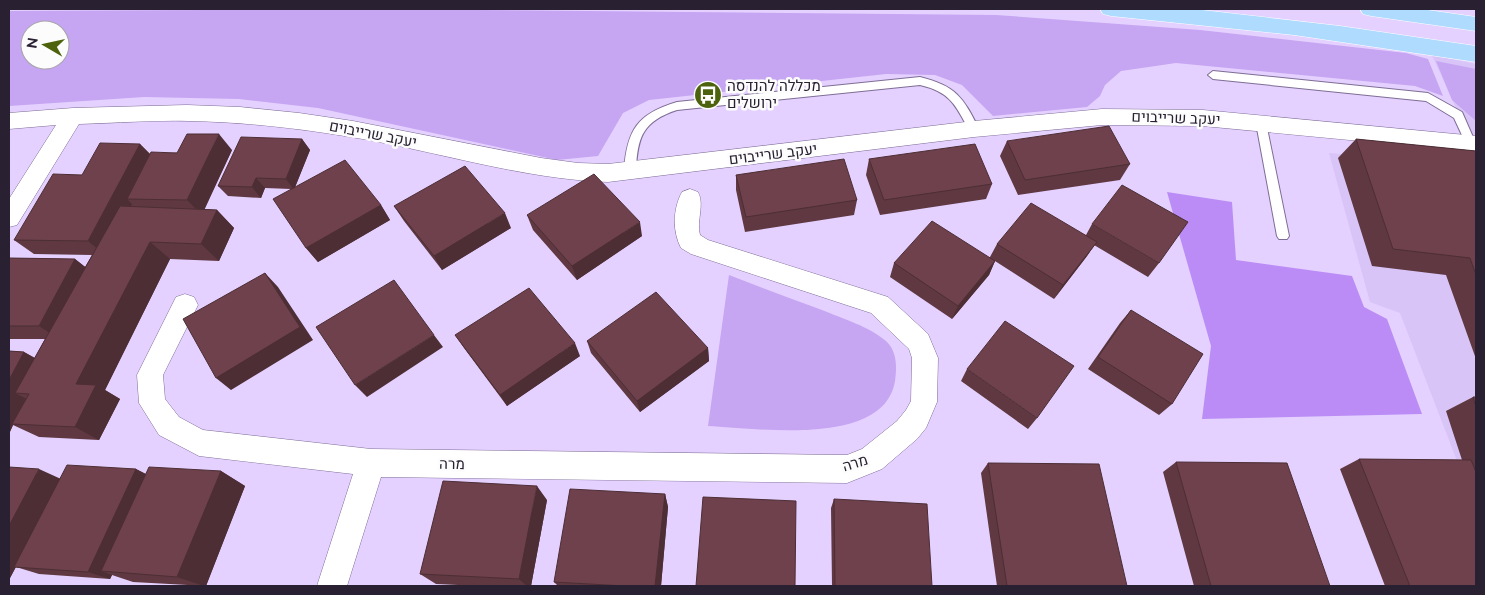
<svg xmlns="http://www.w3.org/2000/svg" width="1485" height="595" font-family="Raleway,Heebo,sans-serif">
  <rect width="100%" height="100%" fill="#e4d1ff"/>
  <path fill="#d8c4f7" d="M1432,55L1476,64V152Z
    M1329,153L1476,164V510L1400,313L1370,302Z"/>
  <path fill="#c6a5f2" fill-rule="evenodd" d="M371,9L996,15L1200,30L1406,53L1428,59L1443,96L1415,86L1176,63L1121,71L1105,85L1100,96L1087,107L993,116L962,85L935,75L886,74L649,100L623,113L598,156L557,160L318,108L239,99L144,97L9,106V11ZM30,30H60V60H30Z
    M1436,61L1476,69V121L1452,100Z
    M729,275C760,287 791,299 822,310C841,318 871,327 887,342C897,352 897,367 895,381C884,448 756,428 708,426Z"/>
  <path fill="#bb8cf6" d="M1167,192L1232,202L1236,260L1352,276L1364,307L1387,319L1422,414L1202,419L1211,346Z"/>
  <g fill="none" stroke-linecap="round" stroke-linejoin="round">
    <g stroke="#7e6d95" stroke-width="2">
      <path id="service" d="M1213,71L1428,93L1462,112L1476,144L1471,147L1467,146L1454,118L1426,101L1213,79L1208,75Z
        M920,77C956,86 963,97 979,129L978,132H970C956,106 951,92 920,85L677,110C643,121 637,137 636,171L630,175L624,171C627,130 637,114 677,102Z
        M1261,119L1266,123L1289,236L1287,239H1279L1277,236L1256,123Z"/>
    </g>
    <g stroke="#7e6d95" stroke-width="1">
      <path id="minor" d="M187,105L240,107L299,113L353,121L541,158L578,163L608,164L974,121L1102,109L1203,110L1476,136V152L1203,126L1102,125L974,137L608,182C521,179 437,151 351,137C297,128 243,122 189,121C153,120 116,123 79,124L17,225L9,227V199L56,125L9,129V113L73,108Z
        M690,189L698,192C705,205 696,221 700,235L708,240L888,297L928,334L938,358L937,402L926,428L917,439L882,469L847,483L381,477L347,586H317L353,474L199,456L159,435L139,403L137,375L176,297L185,294L194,297L198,305L163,375L165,399L179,417L203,430L371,449L847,455L862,449L897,421L906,410L911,401L912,358L909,349L871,313L691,254L681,248C672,231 673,208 682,192Z"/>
    </g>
    <g stroke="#fff" stroke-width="1">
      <path id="motorway" d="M1100,9L1202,10L1340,26L1476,46V62L1294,35L1111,16L1103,14Z
        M1360,9H1421L1476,17V31L1371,16L1363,14Z"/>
    </g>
    <use href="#service" fill="#fff" fill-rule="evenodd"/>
    <use href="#minor" fill="#fff" fill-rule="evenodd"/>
    <use href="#motorway" fill="#afdbfe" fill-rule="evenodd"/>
  </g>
  <path fill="#5f3841" d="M302,139L310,150L295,187L381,205L390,220L318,262L306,248L291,189L265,188L261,198L228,196L218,186Z
    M1356,139L1476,151V359L1446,275L1372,266L1338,158Z
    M1007,141L1130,164L1120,180L1018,195L1000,156Z
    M140,144L150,154L232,150L204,209L217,210L234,228L219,261L170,259L105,390L120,399L99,440L39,437L13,425L9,434V351L24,352L35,358L45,339H9V258L75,259L85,267L92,255L34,254L14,240L82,175Z
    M869,159L992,184L986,199L880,215L866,175Z
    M736,175L857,200L854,215L745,232L736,190Z
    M394,206L511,228L442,270L404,221Z
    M527,215L642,236L577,280L533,230Z
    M1092,224L1159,263L1148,277L1094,245L1087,256L1054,299L995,261L989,275L952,319L890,277L894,263L990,257L997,244L1086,235Z
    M1131,310L1172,404L1159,415L1088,369L1120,323Z
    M455,335L580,356L507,406L464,348Z
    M587,341L708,348L709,361L640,412L591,353Z
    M967,369L1037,418L1028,429L961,381Z
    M1473,397H1476V586H1385L1340,469L1359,459L1462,460L1446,411Z
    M1176,462L1330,586H1194L1163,472Z
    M988,463L1127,586H997L981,473Z
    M9,467L60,479L136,469L146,474L221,471L245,486L206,586L133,582L112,575L110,579L39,574L16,567L10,578H9Z
    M665,494L668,507L661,586H558L554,582Z
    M834,499L932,586H832L831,508Z
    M547,500L531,586H480L436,584L420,574Z"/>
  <path fill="#4d2e35" d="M219,134L232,150L202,215L187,200Z
    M302,139L310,150L294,190L286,179Z
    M140,144L155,159L127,199L132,204L105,255L88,241Z
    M256,178L265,188L261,198L252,187Z
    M381,205L390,220L318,262L306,248Z
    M217,210L234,228L219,261L201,244Z
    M505,213L511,228L442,270L434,256Z
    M640,222L642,236L577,280L572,266Z
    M150,242L170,259L105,390L120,399L99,440L75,427L76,384Z
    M1097,242L1087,256L1054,299L1063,285Z
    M75,259L93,273L59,339L39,326Z
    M995,261L989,275L952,319L958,306Z
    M265,273L278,287L313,340L231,390L216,378Z
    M434,335L443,347L367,397L355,385Z
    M575,343L580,356L507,406L500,395Z
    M708,348L709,361L640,412L637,401Z
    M24,352L45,364L15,393L27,399L12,424L13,425L9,434V380Z
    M39,469L61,479L10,578H9V526Z
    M136,469L155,479L101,571L112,575L110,579L88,572Z
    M221,471L245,486L206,586H204L177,577Z
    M537,486L547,500L531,586H527L519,579Z
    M665,494L668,507L661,586H655Z"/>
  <path fill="#6e414c" stroke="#4d2e35" d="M1109,126L1130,164L1025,180L1007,141Z
    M187,134H219L187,200L127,199L151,152L177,153Z
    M241,137L302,139L286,179L256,178L252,187L218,186Z
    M1356,139L1476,151V275L1470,258L1393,249Z
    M100,143L140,144L88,241L14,240L53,174L82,175Z
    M975,144L992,184L884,200L869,159Z
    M844,159L857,200L746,217L736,175Z
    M345,160L381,205L306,248L273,199Z
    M465,166L505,213L434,256L394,206Z
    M594,174L640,222L572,266L527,215Z
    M1122,185L1188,222L1159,263L1092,224Z
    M1031,203L1097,242L1063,285L997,244Z
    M120,206L217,210L201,244L150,242L76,384L96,385L75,427L12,424L29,394L15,393Z
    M932,221L995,261L958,306L894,263Z
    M9,258L75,259L39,326H9Z
    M265,273L300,327L216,378L183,319Z
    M394,280L434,335L355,385L316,327Z
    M529,288L575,343L500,395L455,335Z
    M656,292L708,348L637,401L587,341Z
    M1131,310L1203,354L1172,404L1098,357Z
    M1005,321L1074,366L1037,418L967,369Z
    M9,351L24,352L9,380Z
    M1473,397H1476V407Z
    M1359,459L1471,460L1476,472V586H1410Z
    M1176,462L1287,463L1330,586H1211Z
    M988,463L1099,464L1127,586H1007Z
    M67,465L136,469L88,572L14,567Z
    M9,467L39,469L9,526Z
    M149,467L221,471L177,577L101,571Z
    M443,481L537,486L519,579L420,574Z
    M570,489L665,494L655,586H625L554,582Z
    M703,497L796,501L795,586H696Z
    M834,499L927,504L932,586H835Z"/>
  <defs>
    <g id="bus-disc" transform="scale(1.4375)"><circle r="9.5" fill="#4d620d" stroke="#fcfcfc"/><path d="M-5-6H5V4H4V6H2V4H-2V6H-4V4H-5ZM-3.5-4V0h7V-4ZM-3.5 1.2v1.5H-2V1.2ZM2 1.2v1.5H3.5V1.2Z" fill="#fff"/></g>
  </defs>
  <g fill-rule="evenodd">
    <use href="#bus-disc" x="708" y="95"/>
  </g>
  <g text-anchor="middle" stroke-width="5" stroke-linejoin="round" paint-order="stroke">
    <g font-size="15" fill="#292132" stroke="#fcfcfc" text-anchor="start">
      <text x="727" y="91">מכללה להנדסה<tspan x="727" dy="17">ירושלים</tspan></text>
    </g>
    <g font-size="15" fill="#292132" stroke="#fcfcfc">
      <text transform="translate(1176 118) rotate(2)" y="5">יעקב שרייבוים</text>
      <text transform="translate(373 134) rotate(11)" y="5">יעקב שרייבוים</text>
      <text transform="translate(773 154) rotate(-7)" y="5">יעקב שרייבוים</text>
      <text transform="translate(855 463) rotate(-17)" y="5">מרה</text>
      <text transform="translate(452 464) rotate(1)" y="5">מרה</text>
    </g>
  </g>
  <rect width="1485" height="595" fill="none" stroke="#292132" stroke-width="20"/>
  <g transform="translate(45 45) rotate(279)"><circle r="24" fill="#fcfcfc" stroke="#a8a4ab"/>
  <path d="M0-4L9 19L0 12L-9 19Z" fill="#4d620d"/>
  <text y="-8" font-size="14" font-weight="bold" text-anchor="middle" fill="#292132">N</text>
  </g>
</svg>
